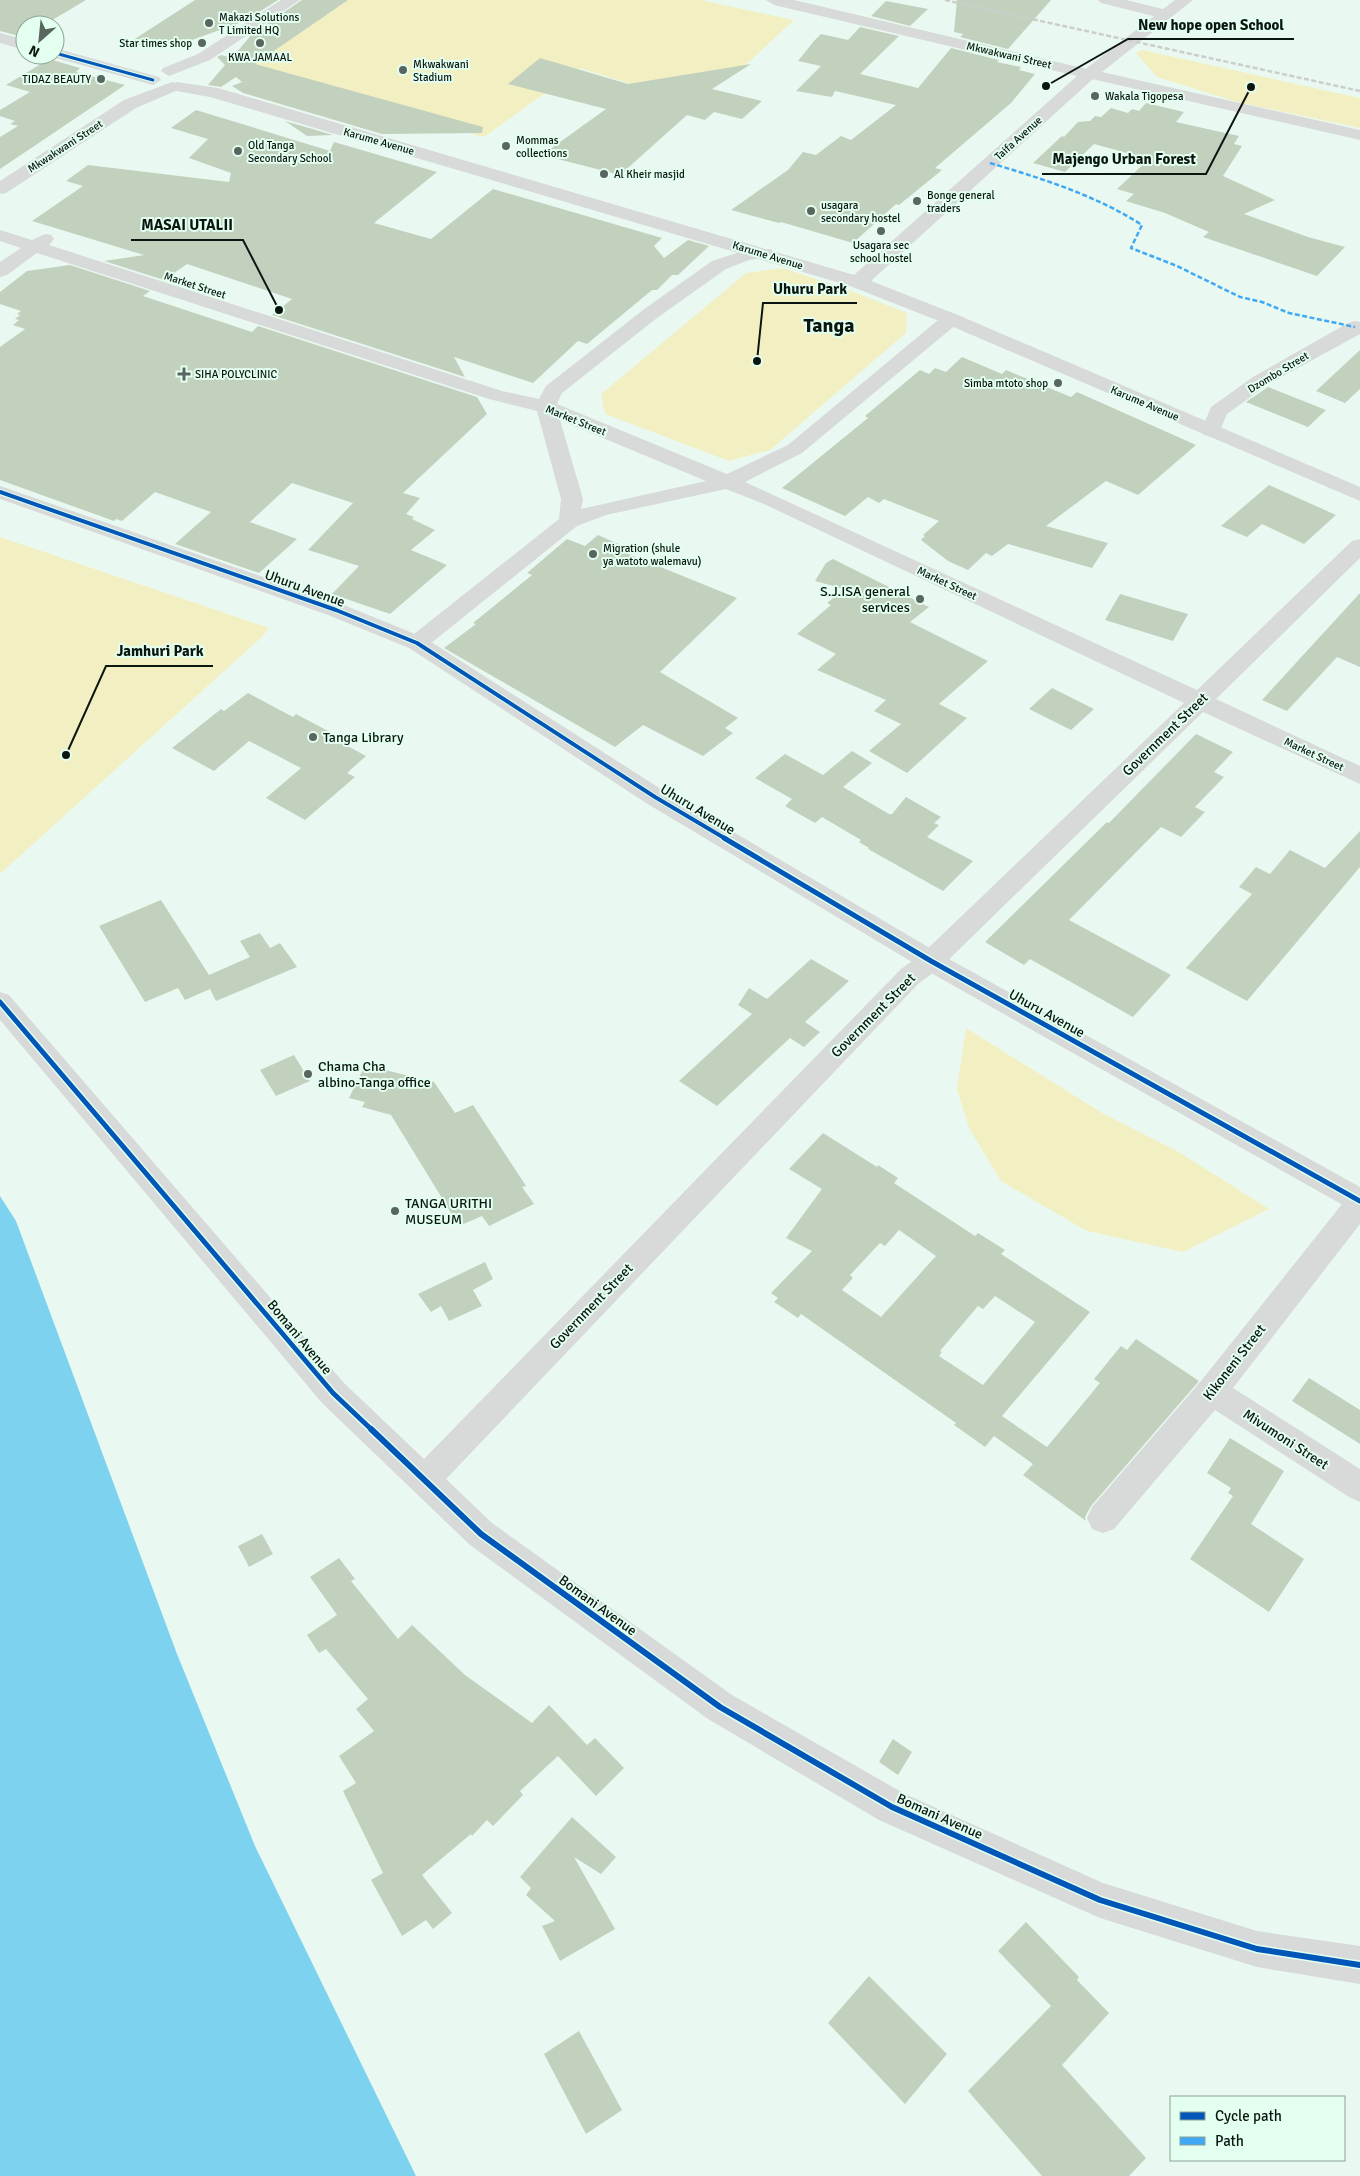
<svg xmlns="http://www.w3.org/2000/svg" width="1360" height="2176" font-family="Signika,sans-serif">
  <rect width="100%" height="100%" fill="#e9f9f1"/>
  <path fill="#f2f0c3" d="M318,0H700L794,20L736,74L643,88L580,68L484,137L469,133H450L233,73L225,65L232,57Z
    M1142,50L1360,98V128L1237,102L1157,77L1136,53Z
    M783,268L846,289L907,313L906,333L770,450L729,461L605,414L601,394L746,273Z
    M0,537L269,628L263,636L0,874Z
    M966,1028L1104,1114L1177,1151L1269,1209L1183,1252L1087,1231L1001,1181L969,1128L957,1089Z"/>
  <path fill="#7dd3ef" d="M0,1196L16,1221L177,1654L255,1846L416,2176H0Z"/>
  <path fill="#c2d1be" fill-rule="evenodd" d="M0,0H86L44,25H25V36L23,37L0,31Z
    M195,0H278L245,21L186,42L166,46L127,44Z
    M302,0H348L255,64L483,127L482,133L382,134L243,93L232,86L242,82L236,77L221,87L208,85L225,65L217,57L221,55L232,58L252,34Z
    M957,0H1051L1008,49L960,37L963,34L954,32Z
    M886,1L928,9L910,26L871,16Z
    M860,27L899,36L860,74L918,88L951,48L999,60L997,62L1021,67L1019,70L1035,74L1011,103L935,168L942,170L899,205L896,204L853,243L781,222L779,223L731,210L788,170L803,152L816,155L841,136L851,140L896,105L835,91L832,97L796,91L821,66L798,61L814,41L821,34L848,40Z
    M540,58L628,84L751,64L712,89L762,101L742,119L714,112L705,120L687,115L620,175L542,155L606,109L508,84Z
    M49,59L80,68L76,72L125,85L0,169V137L18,126L10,124L15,121L0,116V110L30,92L6,85Z
    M1146,103L1184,112L1176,122L1239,136L1234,144L1242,146L1223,176L1275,200L1244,214L1308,237L1345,247L1317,276L1203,237L1209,232L1165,213L1126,201L1134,194L1117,189L1149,159L1094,144L1065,172L1033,163L1062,136L1064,137L1078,122L1090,121L1095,116L1101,117L1111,108L1128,113L1132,109L1139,111Z
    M196,110L330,151L334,142L437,172L374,223L431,239L493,189L662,238L654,246L664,258L688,240L709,246L678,275H672L657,290H652L587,344L578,341L533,383L454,357L465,377L272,315L292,299L187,264L164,280L104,261L144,255L32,221L83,186L66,181L88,165L229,182L231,173L189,158L208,139L171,128Z
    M285,121L333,135L307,136Z
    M70,265L150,291L143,296L252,332L258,326L477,397L487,414L403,493L420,498L406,514L414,517L412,519L435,530L411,550L447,565L390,614L332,594L359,566L308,550L353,503L292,483L250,522L297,539L259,573L175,544L211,512L155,492L122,521L116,519L114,521L0,480V347L25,329L13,325L19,320L15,319L20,315L17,314L21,311L0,304V292L27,271Z
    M1360,350V389L1345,403L1316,391Z
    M962,357L1002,374L1006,370L1071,397L1077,392L1196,445L1138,495L1106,481L1046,526L1108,543L1092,568L1008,544L992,556L986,553L968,570L948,561L921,540L925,536L923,535L939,521L884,499L879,503L868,497L845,516L782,488L868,418L865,416L920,370L929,374L935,368L946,372Z
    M1268,387L1326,410L1308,427L1246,402Z
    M1269,485L1336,515L1304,544L1262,524L1247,537L1221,526Z
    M598,535L623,546L619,549L621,551L737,598L660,672L738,718L725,728L733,733L703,756L643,725L615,747L444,648L476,624L473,623L532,575L527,573L567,539L585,546Z
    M833,559L929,607L910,622L988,661L939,704L967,718L907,773L869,751L901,724L874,711L886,700L817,670L836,654L797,634L831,605L827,603L844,589L815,581L826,563Z
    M1360,593V667L1337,657L1287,711L1262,700Z
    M1120,594L1188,614L1173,641L1105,620Z
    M1052,688L1094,709L1071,730L1029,709Z
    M248,693L293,717L296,714L328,731L325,734L366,756L347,773L355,777L305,820L266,798L301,768L249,741L214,771L172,748L221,709L224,711Z
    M1196,734L1233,752L1214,772L1224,777L1195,807L1205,812L1181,837L1161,827L1069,920L1171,975L1133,1017L1030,959L1024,965L985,942L1107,822L1109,823Z
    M852,751L872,763L843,787L889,814H892L906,797L941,817L934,823L939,825L927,837L973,861L943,891L868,849L869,848L859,842L861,840L822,817L815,823L785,806L792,799L755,778L785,754L823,775Z
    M1360,831V867L1247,1001L1186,968L1252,894L1239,887L1256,867L1270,874L1290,850L1325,868Z
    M161,900L209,975L250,957L240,941L260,933L270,948L280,943L297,967L216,1001L210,989L185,1000L178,988L145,1002L99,926Z
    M811,959L849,981L805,1022L820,1032L804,1047L790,1038L717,1106L679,1081L752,1014L738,1005L749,988L767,999Z
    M294,1055L310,1081L276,1096L260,1070Z
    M365,1065L434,1082L455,1113L473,1105L526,1186L522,1187L534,1204L489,1226L482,1216L459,1226L391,1115L362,1107L365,1102L349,1098Z
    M823,1133L877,1167L878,1165L898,1178L894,1183L975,1236L978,1233L1005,1250L1001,1254L1090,1312L1002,1416L1047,1447L1100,1383L1094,1379L1121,1346L1127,1350L1136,1339L1199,1381L1091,1506L1085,1517L1086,1521L1023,1475L1033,1464L994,1436L985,1447L954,1425L956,1423L801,1314L798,1318L774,1302L778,1298L771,1293L812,1251L786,1238L822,1189L789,1169ZM899,1230L936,1256L881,1317L842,1290L853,1278L850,1275L880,1243L885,1246ZM995,1296L1035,1322L983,1385L939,1356L942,1352L940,1351L978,1306L983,1309Z
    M485,1262L493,1279L473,1290L482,1306L449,1321L441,1306L431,1312L418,1294Z
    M1309,1378L1360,1410V1444L1292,1401Z
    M1230,1438L1284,1471L1251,1524L1304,1559L1269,1612L1190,1559L1233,1496L1228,1493L1231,1488L1207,1473Z
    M262,1534L273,1554L249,1567L238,1546Z
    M339,1558L355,1579L351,1581L398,1639L412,1625L465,1675L532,1723L549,1705L587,1745L595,1738L624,1768L596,1796L558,1756L520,1791L523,1795L493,1826L487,1820L472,1836L471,1834L422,1875L452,1913L433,1929L426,1920L402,1936L371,1880L383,1873L343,1791L356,1783L339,1756L374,1731L356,1709L368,1699L326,1649L319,1653L307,1635L337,1615L310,1577Z
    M893,1739L912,1752L898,1775L879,1762Z
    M572,1817L616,1857L601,1874L574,1857L615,1929L560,1961L542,1926L555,1921L526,1895L531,1888L520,1877Z
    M1026,1922L1079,1977L1077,1980L1109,2013L1062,2065L1146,2158L1129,2176H1042L968,2091L1051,2006L998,1951Z
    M869,1976L947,2054L905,2104L828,2023Z
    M579,2031L622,2110L586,2134L544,2054Z"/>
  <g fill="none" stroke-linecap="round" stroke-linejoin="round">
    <path fill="#d7dad9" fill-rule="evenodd" d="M1098,0H1126L1171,11L1173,14L1165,19L1101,3Z
      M172,82L178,84L180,87L178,90L136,108L6,193L0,194V181L124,100Z
      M0,230L32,240L45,234L51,235L54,239L49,245L502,391L539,399L546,386L643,310L712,261L746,250L771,249L774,253L771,257L749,260L726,269L657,318L562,393L557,404L727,474L788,445L944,315H958L961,319L958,323L802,453L745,482L1197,690L1352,541L1360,539V558L1216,699L1360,766V784L1203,712L940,968L919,983L446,1479L492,1523L732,1695L905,1794L1103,1883L1257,1931L1360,1946V1984L1257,1967L1100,1918L879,1820L708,1719L470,1545L322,1403L0,1020V992L9,995L344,1383L424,1459L901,969L922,954L1184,703L764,504L726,489L606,515L577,526L425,648L417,650L409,648L406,643L409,638L559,519L561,499L537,411L489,399L37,253L7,275L0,277V262L21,248L0,241ZM560,420L706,481L581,509L583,499Z
      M1355,321L1360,322V334L1267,385L1227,414L1218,435L1211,437L1204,435L1201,431L1211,407L1253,377L1348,323Z
      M1360,1190V1224L1233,1388L1360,1469V1502L1349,1497L1215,1410L1114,1529L1103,1533L1092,1529L1087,1518L1092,1507L1201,1381L1350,1194Z"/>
    <path fill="#d7dad9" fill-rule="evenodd" d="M281,0H300L210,60L169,76L161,71L163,68L198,54Z
      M766,0H794L1095,71L1097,74L1095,77L871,281L958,315L1360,487V501L944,323L850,286L210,97L171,90L169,87L171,84L177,82L218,88L854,275L1077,76L774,5Z
      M0,33L25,40V50L0,43Z
      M55,48L159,77L161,80L153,85L49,56L55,55Z
      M0,486L344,605L425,638L664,791L940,954L1360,1187V1213L1350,1209L922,968L646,803L409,648L328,615L0,499Z"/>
    <path fill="#d7dad9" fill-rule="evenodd" d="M1175,0H1193L1102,72L1360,130V140L1083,77L1081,74L1083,71Z"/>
    <path stroke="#cacfcc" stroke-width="2.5" stroke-dasharray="5 2.5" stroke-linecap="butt" d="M945,0L1360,91"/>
    <path stroke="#3fa9f5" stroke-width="2.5" stroke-dasharray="5 2.5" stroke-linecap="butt" d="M990,163C1043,179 1095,195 1142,225L1131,248L1177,266L1240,297L1262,302L1289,313L1355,327"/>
    <g stroke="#e3fff0" stroke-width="5">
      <path id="cycleway-far3" d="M55,53L153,80"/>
    </g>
    <g stroke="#e3fff0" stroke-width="6">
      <path id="cycleway-far2" d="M0,492L336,610L417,643L655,797L726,839"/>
    </g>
    <g stroke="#e3fff0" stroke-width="8">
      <path id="cycleway-far1" d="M724,838L931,961L1360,1201
        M0,1002L333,1393L372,1430"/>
    </g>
    <g stroke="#e3fff0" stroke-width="9">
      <path id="cycleway" d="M371,1429L481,1534L720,1707L892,1807L1100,1900L1257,1949L1360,1965"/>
    </g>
    <use href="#cycleway-far3" stroke="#0057b8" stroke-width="3"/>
    <use href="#cycleway-far2" stroke="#0057b8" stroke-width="4"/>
    <use href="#cycleway-far1" stroke="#0057b8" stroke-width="5"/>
    <use href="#cycleway" stroke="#0057b8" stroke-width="6"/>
  </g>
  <g fill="#59655f" stroke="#e3fff0" stroke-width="2">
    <circle cx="209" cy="23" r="5"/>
    <circle cx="202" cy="43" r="5"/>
    <circle cx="260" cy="43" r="5"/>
    <circle cx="403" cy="70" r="5"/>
    <circle cx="101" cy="79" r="5"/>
    <circle cx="1095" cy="96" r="5"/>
    <circle cx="506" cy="146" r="5"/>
    <circle cx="238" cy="151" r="5"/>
    <circle cx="604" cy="174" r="5"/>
    <circle cx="917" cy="201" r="5"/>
    <circle cx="811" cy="211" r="5"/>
    <circle cx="881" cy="231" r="5"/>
    <path d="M181.5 366.5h5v5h5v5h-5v5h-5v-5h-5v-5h5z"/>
    <circle cx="1058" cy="383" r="5"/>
    <circle cx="593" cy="554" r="5"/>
    <circle cx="920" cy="599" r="5"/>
    <circle cx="313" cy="737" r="5"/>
    <circle cx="308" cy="1074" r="5"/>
    <circle cx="395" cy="1211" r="5"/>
  </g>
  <g text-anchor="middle" stroke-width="4" stroke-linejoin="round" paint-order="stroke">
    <g font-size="11" fill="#0c1611" stroke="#e3fff0" text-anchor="start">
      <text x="219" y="21">Makazi Solutions<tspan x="219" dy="13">T Limited HQ</tspan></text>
      <text x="192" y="47" text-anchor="end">Star times shop</text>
      <text x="260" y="61" text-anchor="middle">KWA JAMAAL</text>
      <text x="413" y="68">Mkwakwani<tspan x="413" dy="13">Stadium</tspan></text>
      <text x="91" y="83" text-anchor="end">TIDAZ BEAUTY</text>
      <text x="1105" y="100">Wakala Tigopesa</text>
      <text x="516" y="144">Mommas<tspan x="516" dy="13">collections</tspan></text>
      <text x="248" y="149">Old Tanga<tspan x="248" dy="13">Secondary School</tspan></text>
      <text x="614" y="178">Al Kheir masjid</text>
      <text x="927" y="199">Bonge general<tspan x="927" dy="13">traders</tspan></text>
      <text x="821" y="209">usagara<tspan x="821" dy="13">secondary hostel</tspan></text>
      <text x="881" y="249" text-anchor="middle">Usagara sec<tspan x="881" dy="13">school hostel</tspan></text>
      <text x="195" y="378">SIHA POLYCLINIC</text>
      <text x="1048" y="387" text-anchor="end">Simba mtoto shop</text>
      <text x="603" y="552">Migration (shule<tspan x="603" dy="13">ya watoto walemavu)</tspan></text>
    </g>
    <g font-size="11" fill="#0c1611" stroke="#e3fff0">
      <text transform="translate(1009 55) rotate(13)" y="4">Mkwakwani Street</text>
      <text transform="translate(1018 138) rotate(-42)" y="4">Taifa Avenue</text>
      <text transform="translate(379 141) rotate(16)" y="4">Karume Avenue</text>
      <text transform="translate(65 146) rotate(-33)" y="4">Mkwakwani Street</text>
      <text transform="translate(768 255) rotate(17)" y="4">Karume Avenue</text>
      <text transform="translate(195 285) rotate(18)" y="4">Market Street</text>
      <text transform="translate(1278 372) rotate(-31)" y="4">Dzombo Street</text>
      <text transform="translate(1145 403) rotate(23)" y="4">Karume Avenue</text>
      <text transform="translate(576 420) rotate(22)" y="4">Market Street</text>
      <text transform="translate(947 583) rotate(25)" y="4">Market Street</text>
      <text transform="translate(1314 754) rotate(25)" y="4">Market Street</text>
    </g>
    <g font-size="14" fill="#0c1611" stroke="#e3fff0">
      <text transform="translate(305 588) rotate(20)" y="5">Uhuru Avenue</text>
      <text transform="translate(1165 734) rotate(-44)" y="5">Government Street</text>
      <text transform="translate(698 809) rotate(31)" y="5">Uhuru Avenue</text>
      <text transform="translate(1047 1013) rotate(29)" y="5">Uhuru Avenue</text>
      <text transform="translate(873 1015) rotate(-45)" y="5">Government Street</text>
      <text transform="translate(591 1306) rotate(-46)" y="5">Government Street</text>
      <text transform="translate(300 1337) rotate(50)" y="5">Bomani Avenue</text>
      <text transform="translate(1234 1362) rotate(-52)" y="5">Kikoneni Street</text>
      <text transform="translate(1286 1439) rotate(33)" y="5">Mivumoni Street</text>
      <text transform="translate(598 1605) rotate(36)" y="5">Bomani Avenue</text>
      <text transform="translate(940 1816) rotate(24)" y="5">Bomani Avenue</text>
    </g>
    <g font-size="14" fill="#0c1611" stroke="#e3fff0" text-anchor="start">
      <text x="910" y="596" text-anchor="end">S.J.ISA general<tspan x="910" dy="16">services</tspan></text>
      <text x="323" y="742">Tanga Library</text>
      <text x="318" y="1071">Chama Cha<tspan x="318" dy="16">albino-Tanga office</tspan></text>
      <text x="405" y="1208">TANGA URITHI<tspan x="405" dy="16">MUSEUM</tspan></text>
    </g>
    <g font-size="20" font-weight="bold" fill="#0c1611" stroke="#e3fff0">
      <text x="829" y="332">Tanga</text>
    </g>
  </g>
  <path fill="none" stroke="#0c1611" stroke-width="2" d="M1046 86L1128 39H1294M1251 87L1206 174H1042M279 310L243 240H131M757 361L763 303H857M66 755L106 666H213"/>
  <g fill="#0c1611" stroke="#e3fff0" stroke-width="2">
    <circle cx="1046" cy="86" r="5"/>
    <circle cx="1251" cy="87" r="5"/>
    <circle cx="279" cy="310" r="5"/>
    <circle cx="757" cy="361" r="5"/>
    <circle cx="66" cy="755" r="5"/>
  </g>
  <g font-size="15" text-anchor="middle" font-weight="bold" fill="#0c1611" stroke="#e3fff0" stroke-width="4" stroke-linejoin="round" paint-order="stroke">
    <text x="1211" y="30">New hope open School</text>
    <text x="1124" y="164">Majengo Urban Forest</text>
    <text x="187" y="230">MASAI UTALII</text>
    <text x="810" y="294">Uhuru Park</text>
    <text x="160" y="656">Jamhuri Park</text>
  </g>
  <rect x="1170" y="2096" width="175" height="65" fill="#e3fff0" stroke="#8da297"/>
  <rect x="1180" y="2112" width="25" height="8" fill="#0057b8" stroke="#8da297"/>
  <text x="1215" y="2121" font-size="15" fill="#0c1611">Cycle path</text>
  <rect x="1180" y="2137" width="25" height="8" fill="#3fa9f5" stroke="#8da297"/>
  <text x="1215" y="2146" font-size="15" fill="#0c1611">Path</text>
  <g transform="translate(40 40) rotate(207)"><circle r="24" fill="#e3fff0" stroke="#8da297"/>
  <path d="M0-4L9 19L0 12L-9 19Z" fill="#59655f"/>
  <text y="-8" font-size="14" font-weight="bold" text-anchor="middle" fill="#0c1611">N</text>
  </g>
</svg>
